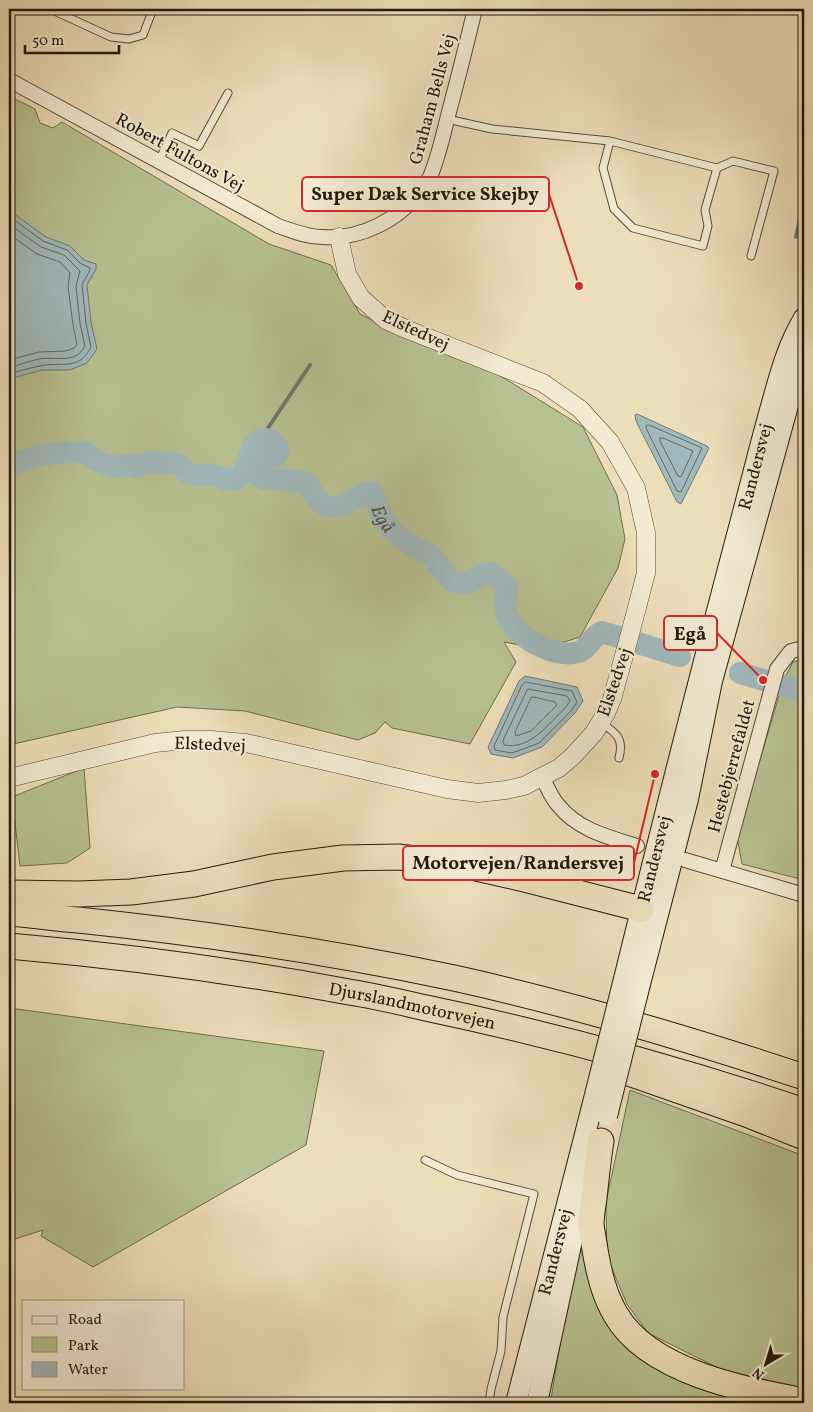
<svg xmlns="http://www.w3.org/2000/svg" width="813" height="1412" font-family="Vollkorn,serif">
  <rect width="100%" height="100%" fill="#eddeba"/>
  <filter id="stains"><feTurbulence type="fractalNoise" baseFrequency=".004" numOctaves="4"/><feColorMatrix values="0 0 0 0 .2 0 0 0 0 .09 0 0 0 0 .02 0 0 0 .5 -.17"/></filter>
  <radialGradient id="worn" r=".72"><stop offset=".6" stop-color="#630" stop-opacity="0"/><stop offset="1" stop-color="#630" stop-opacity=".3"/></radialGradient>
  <path fill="#b7c191" stroke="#6e6d4f" d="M9,96L35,109L40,123L53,128L62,122L269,244L331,265L360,314L420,344L499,375L583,427L617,495L625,539L618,568L580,637L541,649L504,642L516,662L470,744L392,728L385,722L375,733L358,740L245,711L177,707L9,745Z
    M804,659V880L742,864L737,837L784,679L793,662Z
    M84,768L90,848L67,863L20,866L12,797Z
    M9,1008L324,1051L306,1145L93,1267L41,1236L43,1230L9,1241Z
    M630,1090L804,1156V1388L722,1370L648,1333L627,1304L607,1257L606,1202Z
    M580,1223L617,1327L780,1403H552L551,1399Z"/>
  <path fill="#a0b9bc" stroke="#6f7976" d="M9,209L17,216L46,237L70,246L84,260L96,264V269L87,285L91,322L97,349L87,363L70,370H42L9,379Z
    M637,414L707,446L709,448L681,504L677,502L636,421L635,415Z
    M525,676L577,687L583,701L575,713L542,747L513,758L491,754L488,747L519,681Z"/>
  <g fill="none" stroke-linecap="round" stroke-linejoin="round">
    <path stroke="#626964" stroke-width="1" d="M9,216L43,241L67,250L80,263L90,268V270L82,285L86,323L91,347C79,372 61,361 40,366C29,368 19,371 9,374
      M9,224L41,247L64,255L80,271L76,286L80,324L85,346C75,365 56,356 39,359C29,361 19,365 9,368
      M9,234L37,254L60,262L70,273L68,286L73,325L77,345L74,348L66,351L39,352L9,360
      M647,425H649L702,448L681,492L677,491L646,428Z
      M660,438H663L693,451L681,477L678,476L660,441Z
      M526,682L572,691L577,702L571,711L539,743L512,753L495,750L494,746L522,685Z
      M528,689L567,696L570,701L566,707C549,723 531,750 504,745L503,741Z
      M534,697L555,702L557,705L531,731L516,736L515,732L531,698Z"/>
    <path stroke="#6f7976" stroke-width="4" d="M796,237L804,202
      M260,440L310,365"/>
    <g stroke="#a0b9bc" stroke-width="22">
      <path id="s1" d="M9,466L13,463L42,455L64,452H85L95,460L113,467L129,465L134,467L150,462L171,463L180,465L188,473L197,475H213L230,480L239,478L244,471L255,443L260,440L266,439L272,441L279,449L276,456L259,461L257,466L259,476L264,479L290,480L308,484C327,520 337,507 367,493L372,492C378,501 378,513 386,523C393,532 405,542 416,548C420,550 426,551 430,554C442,564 443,583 463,583C470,583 474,579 480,576C483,574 488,574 491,573L506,585C507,595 503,605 507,615C516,638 555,659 579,652C588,649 592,636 602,632L680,656"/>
      <path d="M740,673L804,692"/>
    </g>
    <g stroke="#574a38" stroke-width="9">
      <path id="service" d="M50,9L111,37L129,39L143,35L153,9
        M9,13L11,9
        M447,119L492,129L610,141L717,168L705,210L708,226L703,246L633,228L614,209L603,168L610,141
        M159,161L172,133L199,146L228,93
        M717,168L733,161L774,171L751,256
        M601,723C617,733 624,739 619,758
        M425,1160L457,1175L534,1194L503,1317L501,1351L491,1389L489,1403"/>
    </g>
    <g stroke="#574a38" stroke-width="16">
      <path id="minor" d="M9,80L278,226C293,231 307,237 322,237C360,240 399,220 421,190C424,186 427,182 430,177C439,156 444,131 450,108C459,75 467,42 475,9
        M542,777C547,786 551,797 558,805C578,830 608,837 637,846
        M685,860L804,895
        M722,871L777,669L791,651L804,648"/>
    </g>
    <g stroke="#574a38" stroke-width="19">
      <path id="tertiary" d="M9,778L155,743L185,740H211L246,743L447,789L478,793L506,790L524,786L559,768L573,756L594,733L606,713L612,699L630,634L646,573V533L636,488L610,442L580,409L543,383L406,329L386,320L361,298L347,274L339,237"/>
    </g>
    <g stroke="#25190d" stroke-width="22">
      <g id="secondary">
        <path id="s2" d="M624,979C662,825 701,670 742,516C752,479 761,441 772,403C780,374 788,344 804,318"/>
        <path d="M640,984L688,799L712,681L795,380L804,359"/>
        <path id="s3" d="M516,1403L591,1111"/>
        <path d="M537,1403L576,1222L587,1186"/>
      </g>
    </g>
    <g stroke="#25190d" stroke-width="27">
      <g id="motorway">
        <path d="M9,893L79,894L131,892L194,884L273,867L343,858L398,857L454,863L520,878L641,909"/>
        <path d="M9,913C32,915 55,918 78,920C204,933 330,952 454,978C572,1004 689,1039 804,1077"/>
        <path id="s4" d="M9,946C123,956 237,971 349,992C375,996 400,1002 426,1008C554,1035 680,1069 804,1111"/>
        <path d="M623,1071L746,1114L804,1137"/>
        <path d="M601,1141C598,1160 596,1179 594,1198C593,1206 591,1216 591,1224C592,1233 594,1242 595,1250C599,1273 604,1295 616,1315C649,1372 745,1390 804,1401"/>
      </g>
    </g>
    <use href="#service" stroke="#f3ead2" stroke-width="7"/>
    <use href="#minor" stroke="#f3ead2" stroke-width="14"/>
    <use href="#tertiary" stroke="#f3ead2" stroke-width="18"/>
    <use href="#secondary" stroke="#f3ead2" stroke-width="20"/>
    <use href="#motorway" stroke="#eddeba" stroke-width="25"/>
    <g stroke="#25190d" stroke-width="22" stroke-linecap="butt">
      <path id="secondary-bridge" d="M591,1111L624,979
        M607,1116L640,984"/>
    </g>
    <use href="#secondary-bridge" stroke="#f3ead2" stroke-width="20"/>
  </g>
  <g text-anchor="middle" stroke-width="4" stroke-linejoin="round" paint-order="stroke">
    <g font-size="18" fill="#25190d" stroke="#f3ead2">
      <text transform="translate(432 99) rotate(-75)" y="6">Graham Bells Vej</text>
      <text transform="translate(180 152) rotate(29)" y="6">Robert Fultons Vej</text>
      <text transform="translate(416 330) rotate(25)" y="6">Elstedvej</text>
      <text dy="6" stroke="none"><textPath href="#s2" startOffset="529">Randersvej</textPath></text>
      <text transform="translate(614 682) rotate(-71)" y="6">Elstedvej</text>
      <text transform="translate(210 744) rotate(2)" y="6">Elstedvej</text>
      <text transform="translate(731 766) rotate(-75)" y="6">Hestebjerrefaldet</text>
      <text dy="6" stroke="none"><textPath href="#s2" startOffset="124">Randersvej</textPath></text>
      <text dy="6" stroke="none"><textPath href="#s4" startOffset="408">Djurslandmotorvejen</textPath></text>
      <text dy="6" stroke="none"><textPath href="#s3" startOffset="156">Randersvej</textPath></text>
    </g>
    <g font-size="19" font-style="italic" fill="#50514a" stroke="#f3ead2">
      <text dy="7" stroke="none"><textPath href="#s1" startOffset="508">Egå</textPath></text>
    </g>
  </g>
  <path fill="none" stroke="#d62828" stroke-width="2" d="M579 286L549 194M763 680L717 633M655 774L634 863"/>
  <g fill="#d62828" stroke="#f3ead2" stroke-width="2">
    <circle cx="579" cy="286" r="5"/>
    <circle cx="763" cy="680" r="5"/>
    <circle cx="655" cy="774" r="5"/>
  </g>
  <g fill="#f3ead2" stroke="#d62828" stroke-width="2">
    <rect x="302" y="177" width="247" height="34" rx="5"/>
    <rect x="664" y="616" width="53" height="34" rx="5"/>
    <rect x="403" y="846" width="231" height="34" rx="5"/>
  </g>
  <g font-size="19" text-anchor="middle" font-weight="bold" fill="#25190d">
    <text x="425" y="200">Super Dæk Service Skejby</text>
    <text x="690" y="640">Egå</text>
    <text x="518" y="869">Motorvejen/Randersvej</text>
  </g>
  <rect width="813" height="1412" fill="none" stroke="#eddeba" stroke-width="30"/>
  <rect x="10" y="10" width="793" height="1392" fill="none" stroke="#25190d" stroke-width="2.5"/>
  <rect x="15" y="15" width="783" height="1382" fill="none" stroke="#25190d"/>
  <rect x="22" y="1300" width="162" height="90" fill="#f3ead2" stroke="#a19683"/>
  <rect x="32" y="1316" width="25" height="8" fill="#f3ead2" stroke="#a19683"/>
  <text x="68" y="1324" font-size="15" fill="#25190d">Road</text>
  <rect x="32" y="1337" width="25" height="15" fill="#b7c191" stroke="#a19683"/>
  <text x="68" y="1350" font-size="15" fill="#25190d">Park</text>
  <rect x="32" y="1362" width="25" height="15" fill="#a0b9bc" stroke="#a19683"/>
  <text x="68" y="1374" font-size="15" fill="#25190d">Water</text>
  <g transform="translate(766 1364) rotate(218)" stroke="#f3ead2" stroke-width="4" paint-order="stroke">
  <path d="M0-4L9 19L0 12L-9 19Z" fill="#25190d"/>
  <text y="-8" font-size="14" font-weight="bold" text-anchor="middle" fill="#25190d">N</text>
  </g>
  <path d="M25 45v8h94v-8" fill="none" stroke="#25190d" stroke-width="2.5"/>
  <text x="32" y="45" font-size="15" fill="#25190d" stroke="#f3ead2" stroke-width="4" paint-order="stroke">50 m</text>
  <rect width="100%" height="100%" filter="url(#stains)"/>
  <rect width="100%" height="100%" fill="url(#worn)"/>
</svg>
